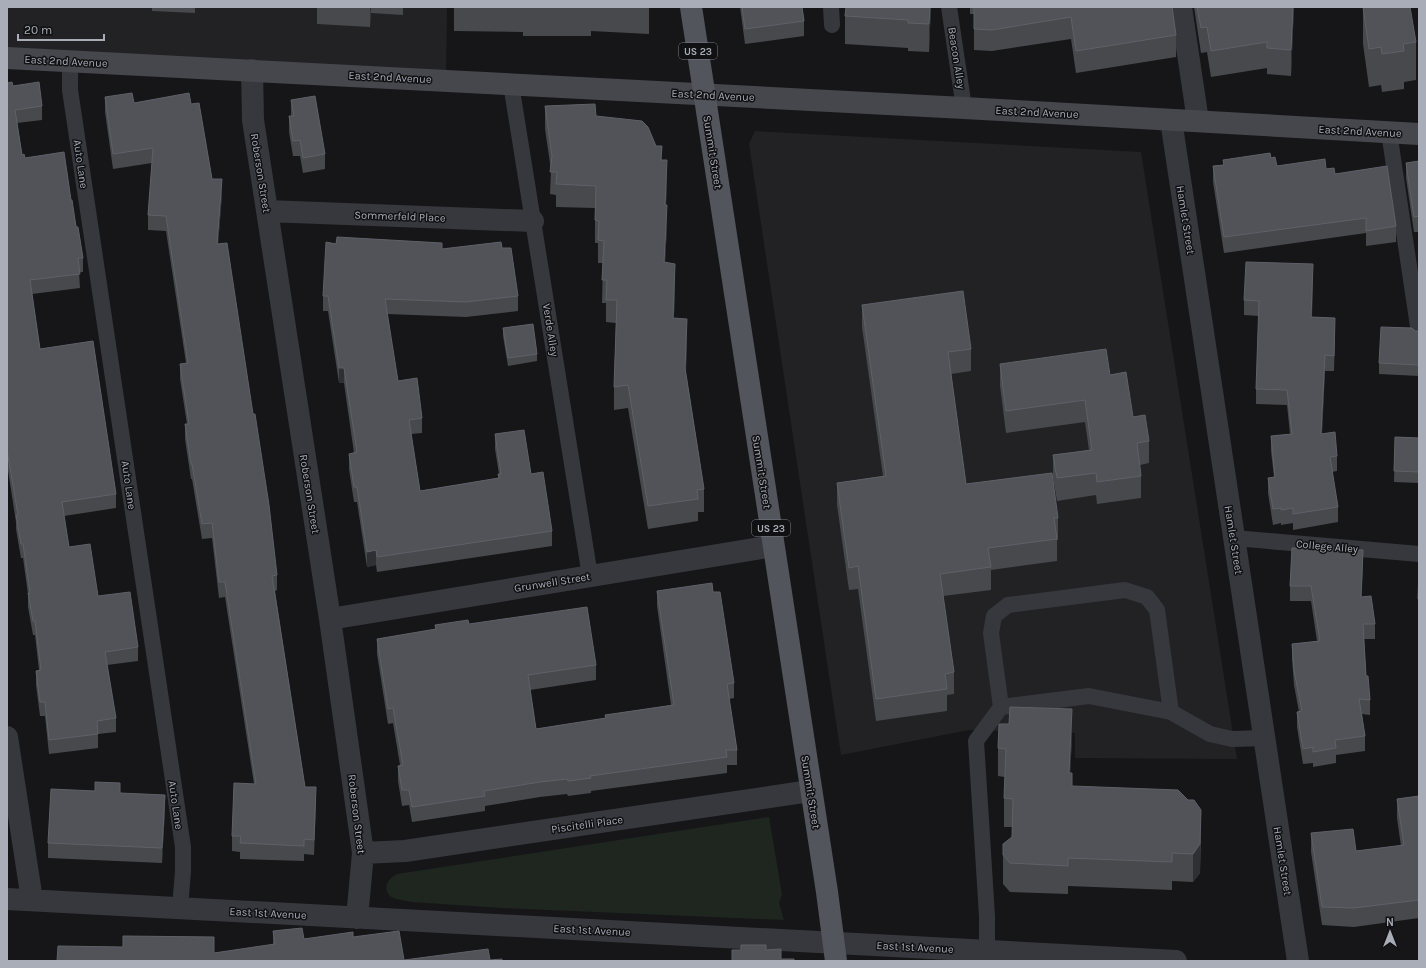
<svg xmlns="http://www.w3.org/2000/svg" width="1426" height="968" font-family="Karla,sans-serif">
  <rect width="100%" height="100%" fill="#161618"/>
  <path fill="#222225" d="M7,7H447L446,74L7,52Z
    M755,131L1141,152L1237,759L1075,758V733L969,730L841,755L749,144Z"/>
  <path fill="#1e261f" d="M769,817L782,894L779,903L784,920L502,908L411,902C404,900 394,900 389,895C382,886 390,878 397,874Z"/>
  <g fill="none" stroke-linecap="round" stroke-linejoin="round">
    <path stroke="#37383d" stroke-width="16" d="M831,7L832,25
      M949,7L964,108
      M70,62V90L183,847V871L180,908
      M511,84L590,576
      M1389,132L1419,333
      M1234,538L1419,554
      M1001,707L991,633L994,616L1008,605L1125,590L1147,597L1157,610L1171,712
      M987,951V916L976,741L1001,707L1089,696L1171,712L1210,734L1232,739L1264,738"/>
    <path stroke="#37383d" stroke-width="22" d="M1181,7L1198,121
      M252,70L253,120L330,619L363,853L357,918
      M1171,120L1298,961
      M267,211L533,221
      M330,619L773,546
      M7,737L32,900
      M363,853L405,851L810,791
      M7,899L1176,961"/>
    <path stroke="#45474d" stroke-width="22" d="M7,58L964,108L1419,134"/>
    <path stroke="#53555c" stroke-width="22" d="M691,7L827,892L836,961"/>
  </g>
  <path fill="#47494d" d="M152,7H195V13L152,11Z
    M317,7H403V15L371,13L370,27L317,24Z
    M454,7H649V34L591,31V36H523V32L454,31Z
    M740,7H802L804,21V36L745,44Z
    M931,7L929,52L908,51V48L845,44V16Z
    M970,7H1172L1176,35V57L1076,73L1071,39L992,51L974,50V14H970Z
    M1194,7H1294L1291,76L1267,74V68L1211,77L1207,52L1201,53Z
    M1363,7L1416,42V80L1404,82V89L1382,92L1381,85L1369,87L1363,44Z
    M7,83L42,106V120L17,123L22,155L71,200L83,258V272H79L80,288L32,294L40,349L116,494V508L64,516L69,547L98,596L138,647V661L107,665L116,718V732L98,734V748L49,754L45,716H40L36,685V671L39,670L35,635H33L28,607V594L23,558H21L16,529V522L7,464Z
    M105,97L134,103L191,104L212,179L222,195L218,244L277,575V590L275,591L305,787L316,802L314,855L304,854V861L240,859V852L232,851V836L254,784L225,597L219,598L212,538L202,539L192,479H191L185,439V424H187L180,379V364L186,363L166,231L148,230V215L152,163L113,169L105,112Z
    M291,100L325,154V169L303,173L300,156H293L289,132V116H291Z
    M545,106L596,116L662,160L667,183L666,205L667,227L665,262L675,287L674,318L687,341L686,373L704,489V512H698V521L648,529L628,408L614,410V387L616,323L606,322V303H602L603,263H598V243H595V208L556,207V195L550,194L551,170L545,129Z
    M1271,158L1277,166L1326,169L1335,174L1396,226V242L1366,246V233L1224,253L1213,182V166L1223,165V160Z
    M1419,161V232H1414L1406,178V163Z
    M336,244L442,249L502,248L518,296V311L466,317L387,314L398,381L422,418V433L411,434L420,491L498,478L499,474L495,449V434L531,474L552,531V546L377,572L376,565L367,567L357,502H354L349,469V454L354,453L344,383H339L328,311H323V296Z
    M1313,280L1312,317L1335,333L1334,371H1325L1322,434L1337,456V471L1332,472L1338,507V522L1293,530V523L1281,525V523L1273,525L1268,493V478L1274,477L1271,451V436L1290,434L1287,405L1256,404V389L1259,316L1244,315V300Z
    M862,305L971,349V371L951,374L966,484L1058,518V540H1057V561L991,570V590L943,596L954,672V694L947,695V711L876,721L858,589L849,590L837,505V483L883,476L862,327Z
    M503,328L537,354V361L508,366L503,336Z
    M1415,331H1419V376L1379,374V363Z
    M1000,364L1110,375L1133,417L1149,441V463L1140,465L1141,476V498L1097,504L1096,495L1057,501L1053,477V455L1089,450L1085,422L1006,433L1000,386Z
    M1395,437L1419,438V483L1394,482Z
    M1363,566L1361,597L1375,624V639H1364L1366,676L1370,700V715L1362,714L1365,736V751L1336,755V763L1313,767V763L1303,764L1297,727V712H1299L1294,685L1292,659V644L1317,641L1311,601H1290V586Z
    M1419,567V607H1418Z
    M657,591L713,592L734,683V698L729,699L737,750V765H727V773L591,791V793L568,796L567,794L540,797L485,806V811L412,822L409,805L402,806L398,781V766L400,765L393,723L388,724L377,654V639L435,630V625L469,624L596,665V680L530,690L536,729L605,719V715L671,705L657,606Z
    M1072,738L1070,773L1072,786L1201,838L1200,873L1193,882L1172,881V890L1068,886V894L1010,892L1003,884V855L1012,837V827H1004V798L1005,777L998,776V748Z
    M120,793L165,810L162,863L48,858V843Z
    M1419,796V918L1354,927L1322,925L1311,852V833L1356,851L1401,846L1397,818V799Z
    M273,931L304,939L353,937L404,960H490L57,961L214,953L273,945Z"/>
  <path fill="#2f3033" d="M370,7H371L370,27Z
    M930,7H931L929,52V24Z
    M1293,7H1294L1291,76V50Z
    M667,160V183L665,227V205Z
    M222,179V195L217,260V244Z
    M667,205V227L664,285V262Z
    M675,264V287L673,341V318Z
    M1313,264V280L1311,332V317Z
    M1335,318V333L1334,371V356Z
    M687,319V341L685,390V368Z
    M1325,355V371L1321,449V434Z
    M339,368H344V383H339Z
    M376,550V565L367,567V552Z
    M1363,550V566L1361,613V597Z
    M1072,709V738L1069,801V773Z
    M316,787V802L314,855V840Z
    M165,795V810L162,863V848Z
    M1201,810L1200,873L1193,882V854Z"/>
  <path fill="#525359" stroke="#5f6168" d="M742,7H802L804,21L745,29Z
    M846,7H930L929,24L908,23V20L845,16Z
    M974,7H1172L1176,35L1076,51L1071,17L992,30L974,29Z
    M1197,7H1293L1291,50L1267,48V42L1211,51L1207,27L1201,28Z
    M1363,7H1410L1416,42L1403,44L1404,51L1382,54L1381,47L1369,49Z
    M12,82L13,86L39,82L42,106L15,110L22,155L24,154L25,158L64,152L71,200H72L76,227H78L83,258H78L80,274L30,280L40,349L93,341L116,494L62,502L69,547L90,544L98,596L130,592L138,647L105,652L116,718L97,721L98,734L49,740L45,702H40L36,671L41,670L35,621H33L28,593H30L23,544H21L16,515H18L7,450V83Z
    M132,93L134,103L189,93L191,104L199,103L212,179H222L217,244L227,243L253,414H255L269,505L277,575L272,576L305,787H316L314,840L304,839V846L240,843L241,836H232L234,783L256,784L225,582H219L212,523L202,524L192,464H191L185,424H189L180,364L188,363L166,216L148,215L153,148L113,154L105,97Z
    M315,96L325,154L303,158L300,140L293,141L289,116H294L291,100Z
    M595,104L596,116L642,121L648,127L656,146H662L661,160H667L665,205H667L664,262L675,264L673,318L687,319L685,368L704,489L697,490L698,499L648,506L628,385L614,387L617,300H606L607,280H602L604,241L598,240L599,221L595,220L596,186L556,184L557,172H550L552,156L545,106Z
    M1270,153L1271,158L1275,157L1277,166L1325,159L1326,169L1334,168L1335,174L1387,166L1396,226L1366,231V218L1224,237L1213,166L1224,165L1223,160Z
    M1419,161V216L1414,217L1406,163Z
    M337,237L442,243V249L501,242L502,248H511L518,296L466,302L385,299L398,381L417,378L422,418L409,420L420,491L499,478L498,474H501L495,434L524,430L531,474L543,472L552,531L377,557L376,550L367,552L357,487H354L349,454L357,452L344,368H339L328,296H323L326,242L336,244Z
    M1246,262L1313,264L1311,317L1335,318L1334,356L1325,355L1321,434L1335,432L1337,456L1330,457L1338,507L1293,514V508L1281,510V508L1273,509L1268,478L1275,477L1271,436L1292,434L1287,390L1256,389L1259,301L1244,300Z
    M963,291L971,349L948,352L966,484L1052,473L1058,518H1054L1057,539L988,548L991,567L940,574L954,672L945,674L947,689L876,699L858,566L849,568L837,483L886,476L862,305Z
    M533,324L537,354L508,358L503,328Z
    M1381,327L1412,328L1415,331H1419V365L1379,363Z
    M1106,349L1110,375L1126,372L1133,417L1145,415L1149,441L1137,443L1141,476L1097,482L1096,473L1057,478L1053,455L1092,450L1085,400L1006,411L1000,364Z
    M1395,437L1419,438V472L1394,471Z
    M1292,548L1363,550L1361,597L1371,596L1375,624H1363L1366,676H1368L1370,700L1359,699L1365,736L1335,740L1336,748L1313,752V747L1303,749L1297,712L1302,711L1294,670L1292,644L1320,641L1311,586H1290Z
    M1419,567V599H1418Z
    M712,583L713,592H720L734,683L727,684L737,750H726L727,757L590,776L591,778L568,781L567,779L540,782L484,791L485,796L412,807L409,790H402L398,766L403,765L393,708L388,709L377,639L436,629L435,625L468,620L469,624L587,607L596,665L528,675L536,729L606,718L605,715L674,705L657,591Z
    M1010,707L1072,709L1069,773H1072V786L1178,790L1188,800H1194L1201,810L1200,844L1193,854L1172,853V862L1068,858V866L1010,863L1003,855V844L1012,837L1013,799L1004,798L1006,749L998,748L999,724H1009Z
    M95,782L120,783V793L165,795L162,848L48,843L51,789L95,791Z
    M1419,796V900L1354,908L1322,907L1311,833L1353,829L1356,851L1404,845L1397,799Z
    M302,928L304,939L353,932V937L399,931L404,960L488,949L490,960L502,959V961H57L58,946L123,947V936L214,937V953L275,944L273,931Z
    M741,945H766V950L781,949V959H794V961H732V950H741Z"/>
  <g text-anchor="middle" stroke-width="3" stroke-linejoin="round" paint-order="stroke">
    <g fill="#111113" stroke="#7b7e86" stroke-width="1">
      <rect x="679" y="43" width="38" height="16" rx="3"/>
      <rect x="752" y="520" width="38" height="16" rx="3"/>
    </g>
    <g font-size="10" font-weight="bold" fill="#a8adb8">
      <text x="698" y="55">US 23</text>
      <text x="771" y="532">US 23</text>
    </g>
    <g font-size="11" fill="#a8adb8" stroke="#111113">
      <text transform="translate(957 58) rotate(81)" y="4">Beacon Alley</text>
      <text transform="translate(66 61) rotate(3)" y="4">East 2nd Avenue</text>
      <text transform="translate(390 77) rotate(3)" y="4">East 2nd Avenue</text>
      <text transform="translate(713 95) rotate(3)" y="4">East 2nd Avenue</text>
      <text transform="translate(1037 112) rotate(3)" y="4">East 2nd Avenue</text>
      <text transform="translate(1360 131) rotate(3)" y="4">East 2nd Avenue</text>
      <text transform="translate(713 152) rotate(81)" y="4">Summit Street</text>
      <text transform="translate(81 164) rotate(82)" y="4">Auto Lane</text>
      <text transform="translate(261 173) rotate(81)" y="4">Roberson Street</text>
      <text transform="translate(400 216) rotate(2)" y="4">Sommerfeld Place</text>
      <text transform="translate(1186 220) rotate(81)" y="4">Hamlet Street</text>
      <text transform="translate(551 330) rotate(81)" y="4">Verde Alley</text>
      <text transform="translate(762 472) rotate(81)" y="4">Summit Street</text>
      <text transform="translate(129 485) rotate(82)" y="4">Auto Lane</text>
      <text transform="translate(310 494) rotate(81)" y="4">Roberson Street</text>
      <text transform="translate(1234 540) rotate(81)" y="4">Hamlet Street</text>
      <text transform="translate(1327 546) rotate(5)" y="4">College Alley</text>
      <text transform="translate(552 582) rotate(-9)" y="4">Grunwell Street</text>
      <text transform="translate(811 792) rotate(81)" y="4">Summit Street</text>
      <text transform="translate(176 805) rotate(82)" y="4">Auto Lane</text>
      <text transform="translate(357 814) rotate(83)" y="4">Roberson Street</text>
      <text transform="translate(587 824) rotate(-8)" y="4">Piscitelli Place</text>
      <text transform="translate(1283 861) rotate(81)" y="4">Hamlet Street</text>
      <text transform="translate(268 913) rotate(3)" y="4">East 1st Avenue</text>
      <text transform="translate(592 930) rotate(3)" y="4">East 1st Avenue</text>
      <text transform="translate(915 947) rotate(3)" y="4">East 1st Avenue</text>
    </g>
  </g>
  <rect width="1426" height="968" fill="none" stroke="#a8adb8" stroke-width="16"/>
  <g transform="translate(1390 932)" stroke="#111113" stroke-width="3" paint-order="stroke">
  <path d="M0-3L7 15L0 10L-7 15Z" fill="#a8adb8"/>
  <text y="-6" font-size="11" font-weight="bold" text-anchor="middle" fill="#a8adb8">N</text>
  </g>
  <path d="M18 34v6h86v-6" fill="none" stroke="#a8adb8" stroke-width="2"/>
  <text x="24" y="34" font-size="12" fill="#a8adb8" stroke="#111113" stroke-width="3" paint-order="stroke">20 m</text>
</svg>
